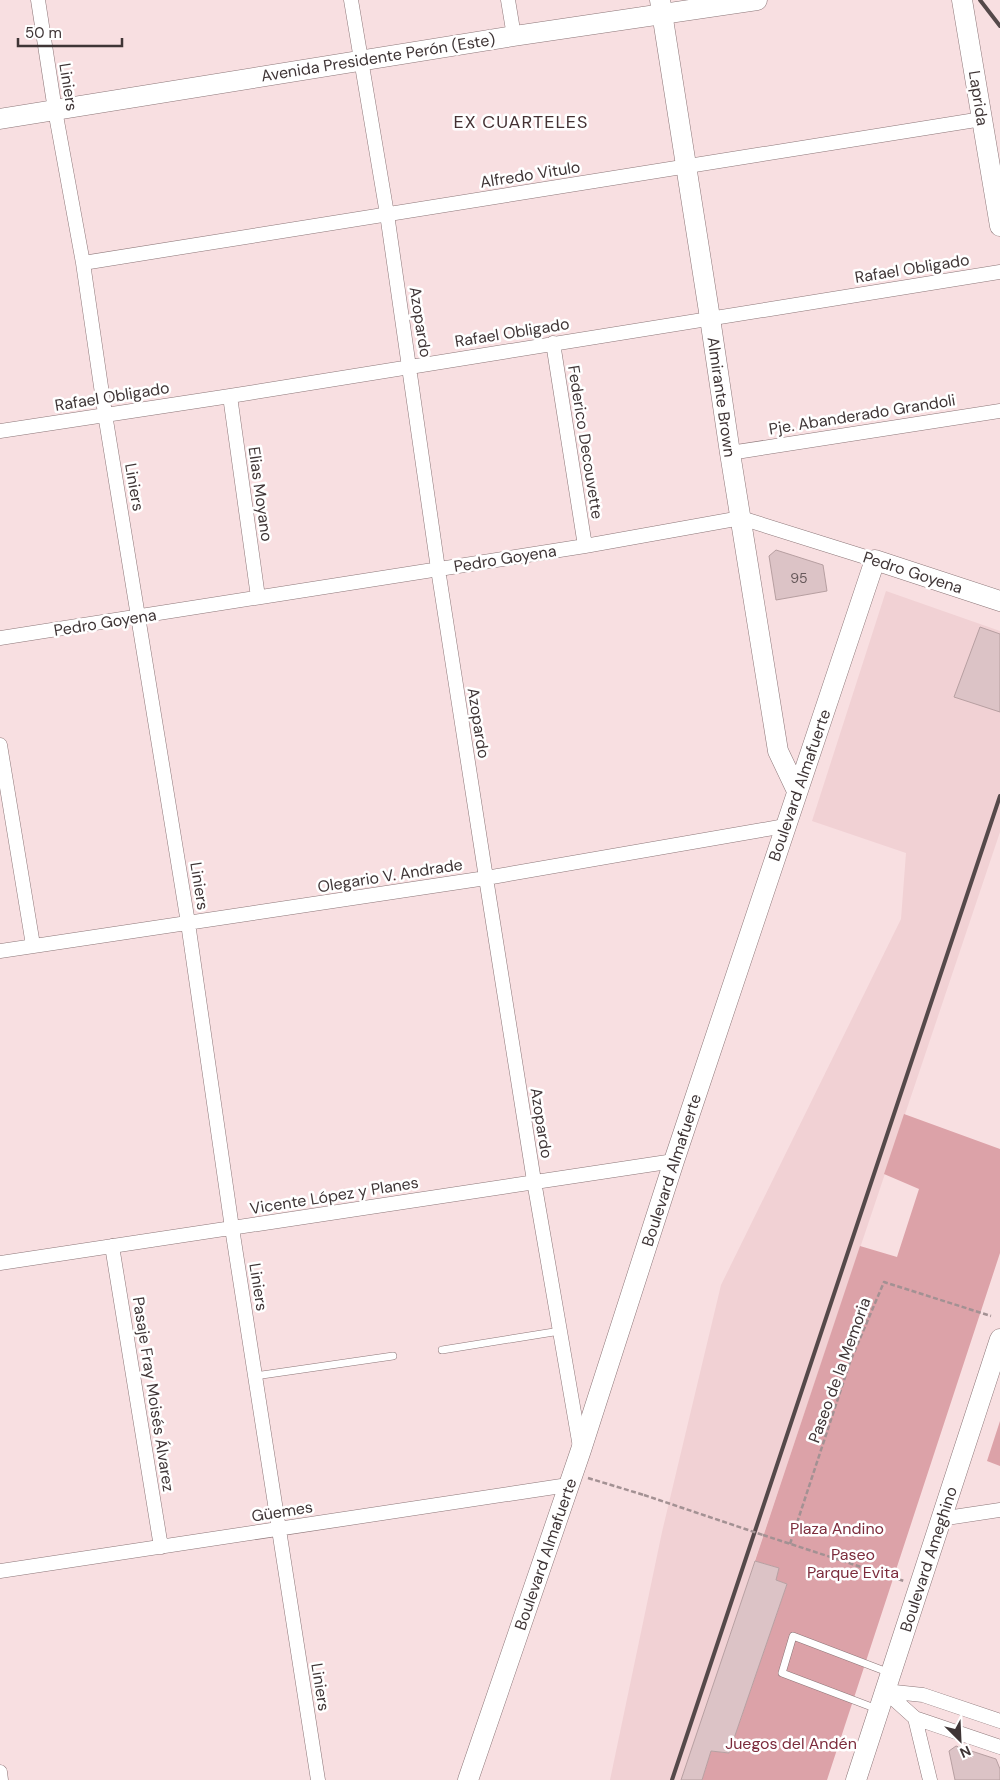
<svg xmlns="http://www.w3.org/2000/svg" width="1000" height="1780" font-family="'DM Sans',sans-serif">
  <rect width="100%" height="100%" fill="#f8dfe1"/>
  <path fill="#f1d1d4" d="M886,591L1000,631V832L681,1780H610L662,1532L721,1285L901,919L906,853L812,821Z"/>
  <path fill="#dca2a8" d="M904,1114L1000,1149V1253L827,1780H702L711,1751L729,1753L787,1584L776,1580L779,1568L755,1561L860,1246L897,1257L919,1189L884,1174Z
    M1000,1421V1466L987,1461Z"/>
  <path fill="#dcc3c6" stroke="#b79fa1" d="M776,550L823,565L827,591L776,600L769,556Z
    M980,627L1000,634V712L954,697Z
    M755,1561L779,1568L776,1580L787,1584L729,1753L711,1751L702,1780H681Z
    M956,1746L996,1759L1000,1769V1780H955L949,1751Z"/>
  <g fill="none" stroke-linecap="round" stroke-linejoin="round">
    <g stroke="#8c7678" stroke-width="8">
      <path id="lane" d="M442,1350L560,1331
        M255,1376L393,1356
        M877,1709L782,1673L793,1636L890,1673"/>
    </g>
    <g stroke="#8c7678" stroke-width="15">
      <path id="street" d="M38,0L55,110L83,263L105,414L188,923L232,1228L318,1780
        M351,0L387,214L438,569L486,878L534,1181L580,1447
        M508,0L514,36
        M83,263L982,119
        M553,343L585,546
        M230,396L258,597
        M0,431L230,396L1000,272
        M730,453L1000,411
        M0,638L585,546L741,518L875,560
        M0,745L33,945
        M0,951L486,878L785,826
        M112,1246L161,1547
        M0,1263L674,1161
        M940,1519L1000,1510
        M0,1571L568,1485
        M885,1691L915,1718L1000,1747
        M885,1691L923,1695L1000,1721
        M915,1718L930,1780
        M0,1772L1,1780"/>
    </g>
    <g stroke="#8c7678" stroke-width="21">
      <path id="secondary" d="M660,0L710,318L730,453L778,751L797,791
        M962,0L1000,226
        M0,119L514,36L757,0
        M468,1780L581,1450L674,1161L875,560L1000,601
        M856,1780L1000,1339"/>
    </g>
    <path stroke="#a39193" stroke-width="2.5" stroke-dasharray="5 2.5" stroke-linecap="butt" d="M588,1478L644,1495
      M763,1535L904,1581
      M790,1544L850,1362L884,1282L991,1316"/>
    <use href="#lane" stroke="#fff" stroke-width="7"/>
    <use href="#street" stroke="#fff" stroke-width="14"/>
    <use href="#secondary" stroke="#fff" stroke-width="20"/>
    <path stroke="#55494a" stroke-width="4" d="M980,0L1000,26
      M672,1780L1000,796"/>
    <path stroke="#a39193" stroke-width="2.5" stroke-dasharray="5 2.5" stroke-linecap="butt" d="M644,1495L763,1535"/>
  </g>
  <g text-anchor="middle" stroke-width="5" stroke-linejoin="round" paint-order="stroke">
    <g font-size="14" fill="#66585a">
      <text x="799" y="583">95</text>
    </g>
    <g font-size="16" fill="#3f3536" stroke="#fff">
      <text transform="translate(378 57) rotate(-9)" y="6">Avenida Presidente Perón (Este)</text>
      <text transform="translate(69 87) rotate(81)" y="6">Liniers</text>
      <text transform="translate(979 98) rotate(81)" y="6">Laprida</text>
      <text transform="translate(530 174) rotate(-9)" y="6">Alfredo Vitulo</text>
      <text transform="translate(912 268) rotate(-9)" y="6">Rafael Obligado</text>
      <text transform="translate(421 322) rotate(81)" y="6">Azopardo</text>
      <text transform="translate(512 332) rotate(-9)" y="6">Rafael Obligado</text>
      <text transform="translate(112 396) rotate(-9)" y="6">Rafael Obligado</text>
      <text transform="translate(722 397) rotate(82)" y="6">Almirante Brown</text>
      <text transform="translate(862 414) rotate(-9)" y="6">Pje. Abanderado Grandoli</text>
      <text transform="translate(586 442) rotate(81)" y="6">Federico Decouvette</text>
      <text transform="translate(135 487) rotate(80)" y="6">Liniers</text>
      <text transform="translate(261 494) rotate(82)" y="6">Elias Moyano</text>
      <text transform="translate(505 558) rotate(-9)" y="6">Pedro Goyena</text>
      <text transform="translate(913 572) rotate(18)" y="6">Pedro Goyena</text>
      <text transform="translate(105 622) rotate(-9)" y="6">Pedro Goyena</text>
      <text transform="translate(479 723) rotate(81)" y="6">Azopardo</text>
      <text transform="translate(799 785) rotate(-71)" y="6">Boulevard Almafuerte</text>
      <text transform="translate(390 875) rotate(-9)" y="6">Olegario V. Andrade</text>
      <text transform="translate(200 886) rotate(81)" y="6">Liniers</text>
      <text transform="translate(542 1123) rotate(81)" y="6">Azopardo</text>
      <text transform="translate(671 1170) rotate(-72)" y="6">Boulevard Almafuerte</text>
      <text transform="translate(334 1195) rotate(-9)" y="6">Vicente López y Planes</text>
      <text transform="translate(259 1287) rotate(81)" y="6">Liniers</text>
      <text transform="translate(839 1370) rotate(-70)" y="6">Paseo de la Memoria</text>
      <text transform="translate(154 1394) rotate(81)" y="6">Pasaje Fray Moisés Álvarez</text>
      <text transform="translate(282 1511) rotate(-9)" y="6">Güemes</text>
      <text transform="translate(545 1554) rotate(-71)" y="6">Boulevard Almafuerte</text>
      <text transform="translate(928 1559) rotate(-72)" y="6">Boulevard Ameghino</text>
      <text transform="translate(321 1687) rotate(81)" y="6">Liniers</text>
    </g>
    <g font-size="16" fill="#7c2c3c" stroke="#fff">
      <text x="837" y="1534">Plaza Andino</text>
      <text x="853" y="1560">Paseo<tspan x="853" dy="18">Parque Evita</tspan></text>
      <text x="791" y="1749">Juegos del Andén</text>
    </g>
    <g font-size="18" letter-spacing="1" fill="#443133" stroke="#fff">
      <text x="521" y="128">EX CUARTELES</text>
    </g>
  </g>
  <g transform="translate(960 1740) rotate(156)" stroke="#ffffff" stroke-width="4" paint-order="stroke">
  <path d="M0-4L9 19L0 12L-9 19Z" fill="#3f3536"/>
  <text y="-8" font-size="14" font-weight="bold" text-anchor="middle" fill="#3f3536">N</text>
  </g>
  <path d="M18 38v8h104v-8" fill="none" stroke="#3f3536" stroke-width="2.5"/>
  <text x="25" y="38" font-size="15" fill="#3f3536" stroke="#ffffff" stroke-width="4" paint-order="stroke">50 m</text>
</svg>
